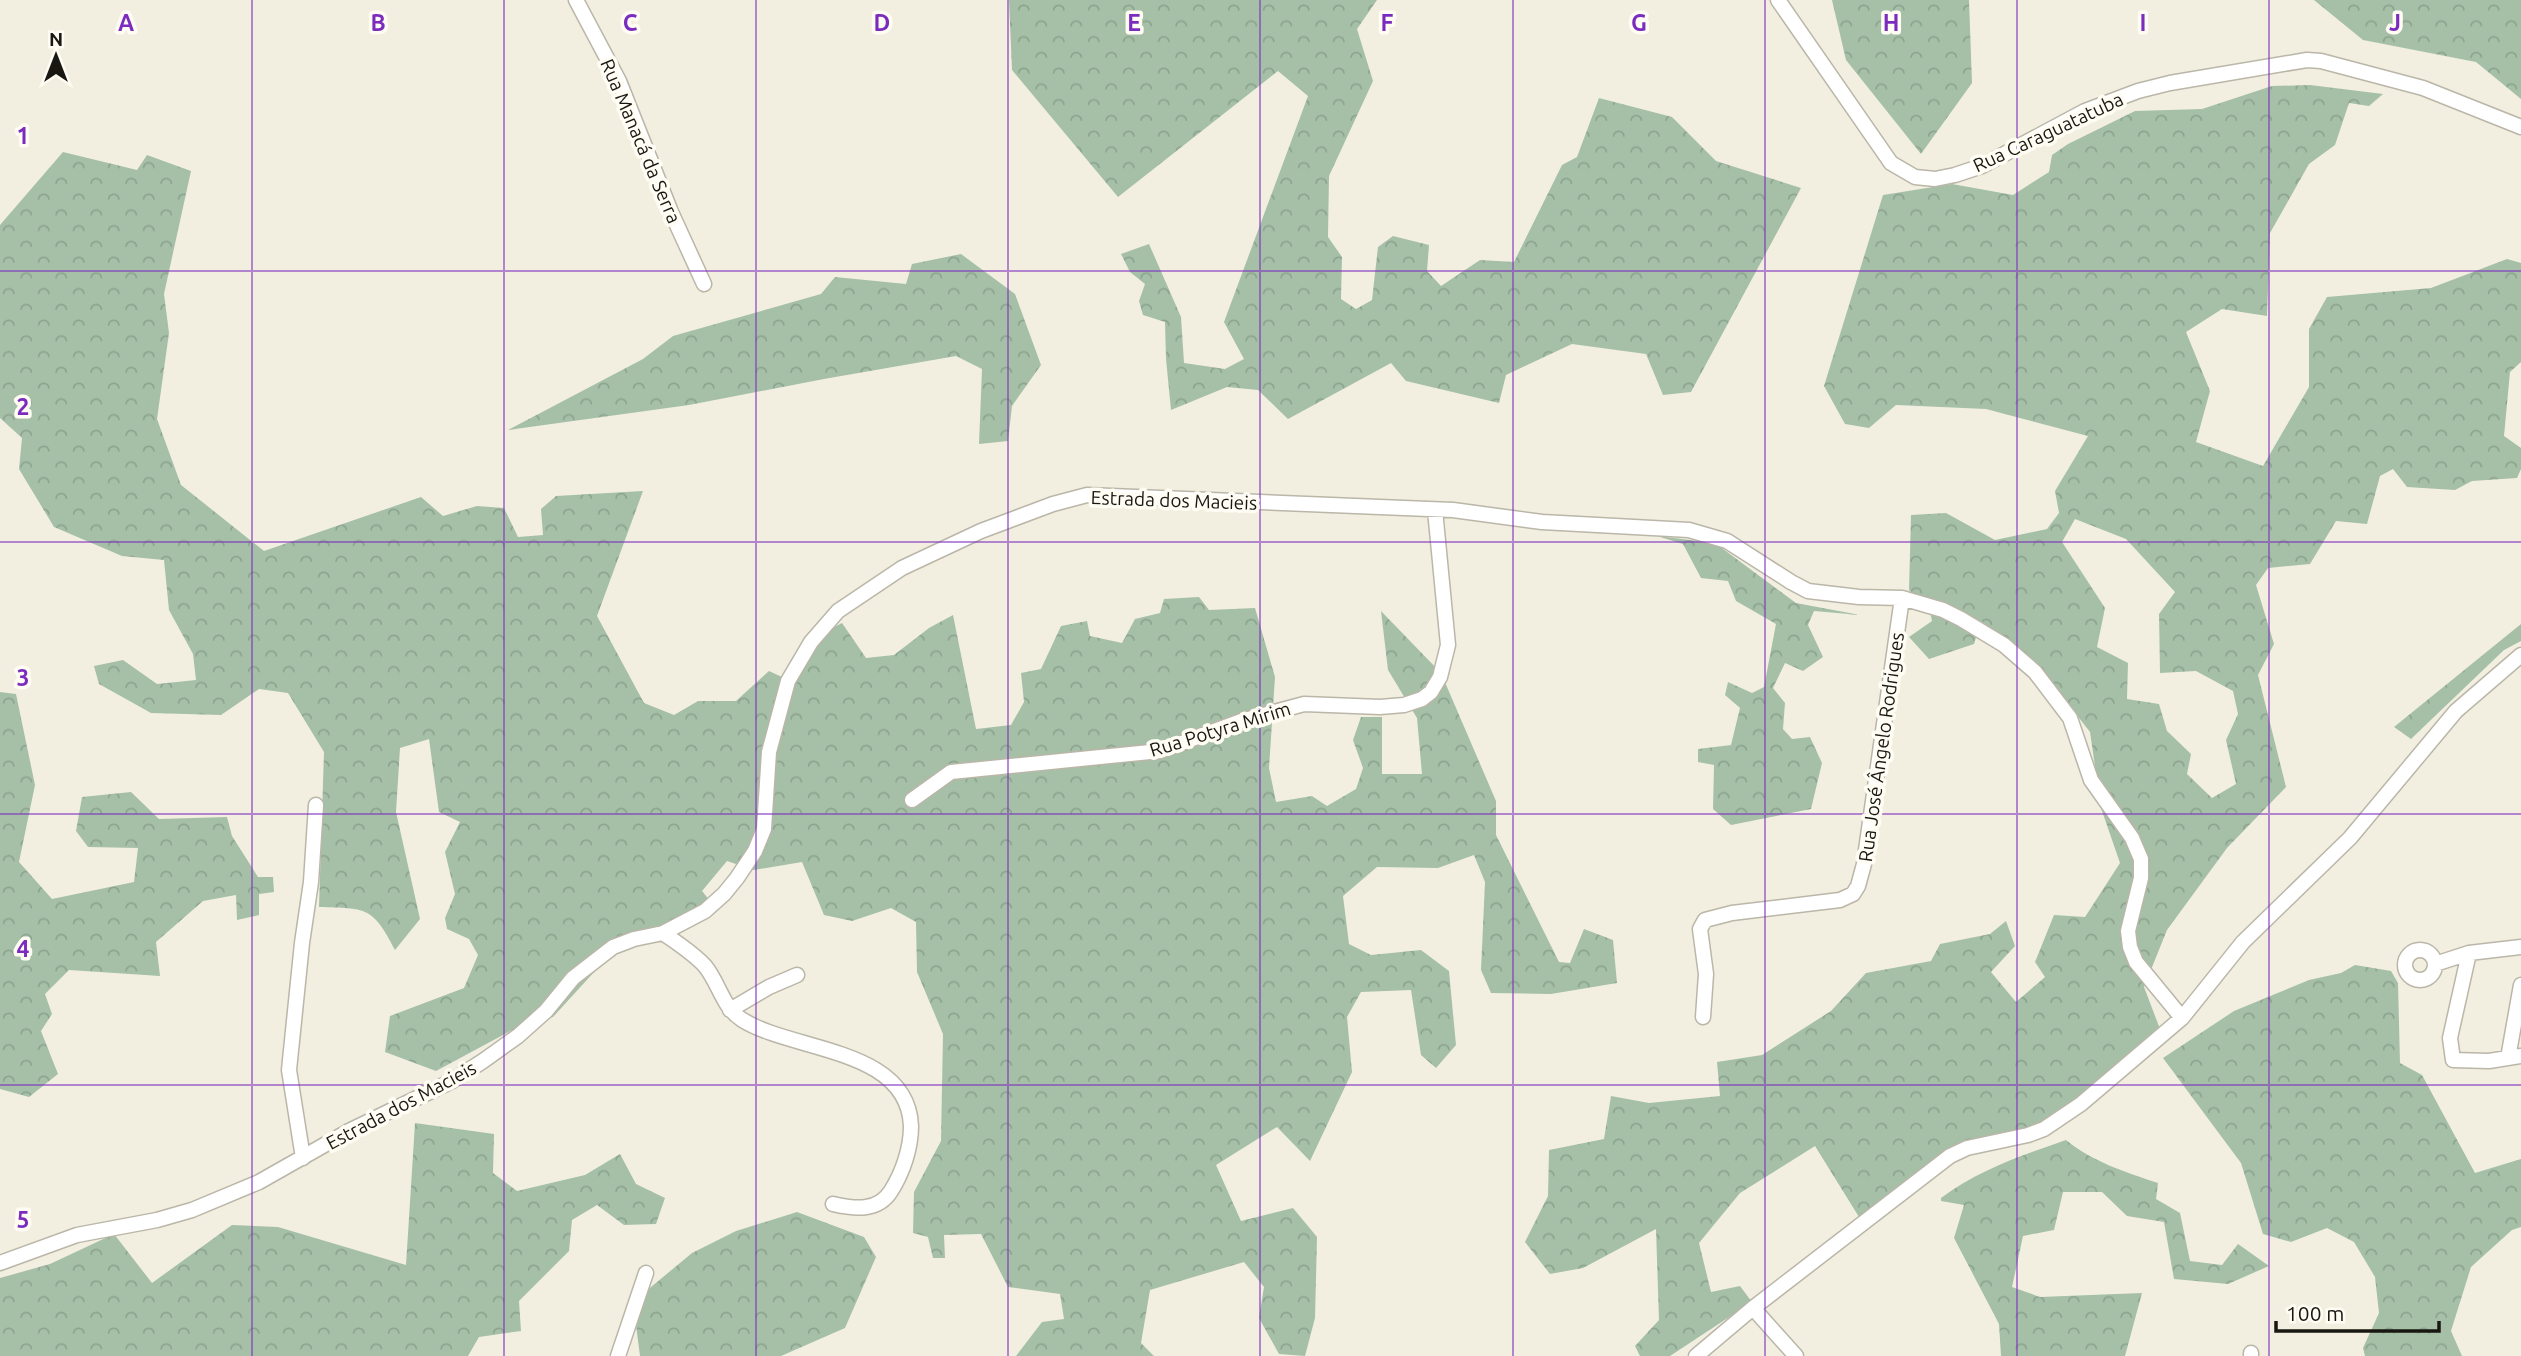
<svg xmlns="http://www.w3.org/2000/svg" width="2521" height="1356" font-family="Ubuntu,sans-serif">
  <defs>
    <pattern id="forest-crowns" width="20" height="18" patternUnits="userSpaceOnUse" patternTransform="scale(1.75)"><rect width="20" height="18" fill="#a5c0a7"/><path d="M2 6a3 3 0 1 1 6 0M12 15a3 3 0 1 1 6 0" fill="none" stroke="#8da48f"/></pattern>
  </defs>
  <rect width="100%" height="100%" fill="#f3efe0"/>
  <path fill="url(#forest-crowns)" fill-rule="evenodd" d="M1009,0H1377L1357,29L1373,81L1329,176L1328,237L1342,257L1341,299L1356,309L1372,300L1378,247L1393,236L1429,245L1427,271L1441,286L1480,260L1514,262L1562,165L1577,157L1599,98L1672,117L1716,161L1801,188L1691,392L1663,395L1646,354L1572,344L1506,375L1499,403L1406,381L1391,363L1288,419L1258,390L1227,387L1171,410L1166,359L1165,322L1143,315L1139,301L1145,284L1130,272L1121,254L1149,244L1181,317L1184,363L1225,369L1244,359L1224,322L1308,96L1278,71L1118,197L1012,70Z
    M1832,0H1969L1972,83L1921,154L1846,60Z
    M2314,0H2521V99L2476,62L2363,40Z
    M2310,85L2383,94L2369,106L2349,103L2335,145L2309,164L2270,233L2267,316L2222,309L2186,332L2210,391L2196,442L2263,466L2309,387V329L2327,297L2431,288L2507,259L2521,263V362L2510,372L2504,436L2521,448V469L2517,478L2472,481L2455,490L2407,487L2393,469L2380,476L2367,524L2336,521L2310,564L2268,568L2256,585L2274,644L2258,675L2286,787L2227,848L2167,930L2144,987L2160,1029L2111,1077L2039,1130L1963,1145L1859,1217L1815,1146L1740,1193L1699,1243L1711,1292L1740,1286L1752,1302L1670,1356H1640L1635,1346L1659,1320L1656,1229L1583,1268L1550,1274L1525,1242L1548,1196L1549,1150L1604,1139L1611,1096L1649,1103L1720,1096L1717,1062L1762,1055L1831,1011L1866,973L1931,961L1940,944L1990,934L2006,921L2015,946L1991,972L2016,1002L2045,977L2035,962L2054,915L2085,917L2120,863L2101,808L2090,732L2037,664L1981,621L1974,644L1929,659L1909,637L1932,621L1929,607L1909,590L1911,515L1946,513L1995,540L2047,529L2059,513L2055,491L2088,436L1986,409L1896,405L1869,428L1845,424L1824,386L1883,195L1952,184L2013,195L2049,172L2052,155L2068,144L2135,111L2202,109L2272,86ZM2075,519L2126,539L2175,592L2159,614L2160,673L2196,671L2233,691L2238,714L2226,740L2236,784L2212,798L2187,774L2191,754L2167,731L2159,704L2127,699L2128,663L2097,647L2105,608L2062,542Z
    M63,152L137,170L147,155L191,171L164,294L169,333L157,419L181,485L264,551L421,497L443,516L477,506L504,508L518,537L543,535L541,509L556,496L643,491L597,616L644,703L674,715L698,701H736L769,671L786,679L817,636L842,623L866,658L894,655L929,628L953,615L976,729L1011,725L1024,702L1021,673L1041,669L1061,626L1087,621L1090,636L1122,643L1135,619L1160,613L1164,599L1199,597L1209,610L1255,608L1275,677L1269,768L1276,802L1312,796L1327,806L1356,789L1363,768L1353,740L1361,717H1382V774H1422L1417,718L1388,670L1381,611L1441,673L1496,801V835L1559,962L1570,963L1584,929L1613,940L1617,983L1551,994L1491,993L1481,970L1485,882L1474,855L1438,868L1377,867L1343,896L1349,944L1371,955L1421,950L1449,971L1456,1045L1436,1068L1421,1055L1411,990L1361,992L1347,1017L1352,1072L1310,1161L1277,1127L1216,1165L1241,1221L1293,1208L1317,1237L1315,1318L1305,1356L1279,1354L1259,1318L1264,1287L1244,1262L1150,1290L1141,1343L1154,1356H1016L1042,1322L1064,1319L1060,1294L1008,1287L981,1234L944,1235L945,1258H933L928,1237L913,1233L914,1192L941,1141L943,1034L917,972L916,922L891,908L852,921L824,915L802,862L754,870L727,861L702,891L715,907L671,939L617,947L553,1017L516,1028L436,1071L385,1052L390,1016L464,988L478,955L469,939L447,929L445,918L455,894L445,852L460,822L439,812L429,739L400,748L396,812L420,919L395,950C372,905 366,909 319,907L324,752L288,693L259,689L221,715L151,713L99,684L94,666L123,660L157,684L196,680L193,654L169,610L164,560L122,556L54,527L19,469L22,438L0,418V225Z
    M961,254L1015,294L1041,365L1012,406L1008,441L979,444L982,369L956,356L824,379L689,405L508,430L643,359L673,336L821,294L835,277L906,284L912,264Z
    M1657,536L1715,543L1796,603L1860,615L1814,611L1808,625L1823,657L1803,671L1785,663L1773,688L1785,703L1783,729L1792,739L1810,737L1822,763L1811,809L1731,825L1713,809L1714,765L1698,762V749L1731,745L1740,708L1725,695L1728,682L1752,693L1764,687L1776,624L1736,601L1728,581L1701,578L1683,544Z
    M2521,624V641L2504,650L2411,739L2394,727Z
    M0,692L16,694L35,785L19,862L52,899L134,882L138,848L88,847L76,831L82,797L131,792L159,819L227,817L232,836L258,877H273L274,892L259,894V915L237,920L236,895L203,901L156,942L160,976L69,970L45,994L52,1014L41,1031L58,1074L29,1097L0,1089Z
    M2355,965L2391,971L2398,983L2400,1063L2422,1075L2475,1173L2521,1159V1227L2512,1230L2471,1267L2451,1331L2462,1356H2365L2363,1348L2379,1313L2375,1277L2354,1242L2327,1228L2291,1242L2263,1234L2241,1163L2163,1058L2234,1011L2309,980L2341,973Z
    M415,1123L494,1134L493,1173L517,1191L585,1175L620,1154L636,1184L665,1198L656,1224L624,1225L597,1205L572,1220L569,1251L519,1301L521,1331L479,1337L468,1356H0V1278L50,1264L114,1234L152,1283L232,1225L278,1227L406,1265Z
    M2066,1140C2093,1162 2125,1172 2158,1183L2156,1199L2180,1213L2190,1261L2222,1265L2238,1244L2269,1266L2228,1284L2174,1279L2164,1222L2127,1216L2102,1192H2063L2054,1230L2023,1236L2012,1287L2040,1297L2142,1293L2125,1356H2001L1999,1324L1954,1238L1964,1205L1941,1201V1198C1978,1170 2023,1155 2066,1140Z
    M797,1212L864,1237L876,1257L845,1328L781,1356H640L633,1302L692,1253L736,1231Z"/>
  <g fill="none" stroke-linecap="round" stroke-linejoin="round">
    <g stroke="#bab6a8" stroke-width="17">
      <path id="minor" d="M576,0L619,81L671,212L704,284
        M1778,0L1891,163L1915,177L1935,179L1955,175L1982,166L2085,111L2138,91L2170,83L2307,60L2321,61L2423,88L2521,127
        M912,800L951,772L1160,751L1241,721L1304,704L1380,707L1404,705L1422,699L1431,692L1440,677L1448,645L1435,510
        M663,933C677,943 693,953 705,966C719,983 722,1006 741,1019C792,1052 908,1047 911,1126C911,1148 903,1172 891,1191C878,1212 854,1209 833,1204
        M2405 965a15 15 0 1 1 30 0a15 15 0 1 1-30 0Z
        M2469,953L2450,1038L2453,1060L2489,1061L2521,1056
        M2435,964L2469,953L2521,947
        M730,1010L769,987L797,975
        M1703,1017L1706,974L1700,929L1705,920L1732,913L1840,900L1853,894L1858,886L1864,864L1902,598
        M2508,1058L2521,985
        M303,1158L289,1070L302,943L311,882L316,805
        M0,1263L77,1235L157,1220L192,1210L259,1182L349,1131L452,1081L483,1061L518,1036L546,1011L573,978L613,947L634,939L663,933L705,911L724,894L737,878L755,851L764,829L769,752L788,681L811,642L838,611L902,568L981,531L1053,504L1087,495L1453,510L1542,522L1689,530L1727,541L1791,582L1808,591L1859,597L1902,598L1943,610L1961,619L2004,645L2035,672L2070,718L2091,780L2132,838L2141,859V878L2128,931L2130,947L2136,962L2182,1018
        M1753,1308L1796,1356
        M618,1356L646,1273
        M1696,1356L1753,1308L1950,1156L1967,1148L2028,1135L2044,1129L2081,1104L2182,1018L2243,942L2350,838L2456,711L2521,655
        M2251,1356V1353"/>
    </g>
    <use href="#minor" stroke="#fff" stroke-width="14"/>
  </g>
  <path fill="none" stroke="#7b2cbf" stroke-width="2" stroke-opacity="0.55" d="M252,0V1356M504,0V1356M756,0V1356M1008,0V1356M1260,0V1356M1513,0V1356M1765,0V1356M2017,0V1356M2269,0V1356M0,271H2521M0,542H2521M0,814H2521M0,1085H2521"/>
  <g text-anchor="middle" stroke-width="7" stroke-linejoin="round" paint-order="stroke">
    <g font-size="19" fill="#191712" stroke="#fffcf3">
      <text transform="translate(2048 132) rotate(-25)" y="7">Rua Caraguatatuba</text>
      <text transform="translate(641 141) rotate(67)" y="7">Rua Manacá da Serra</text>
      <text transform="translate(1174 500) rotate(2)" y="7">Estrada dos Macieis</text>
      <text transform="translate(1220 729) rotate(-17)" y="7">Rua Potyra Mirim</text>
      <text transform="translate(1881 747) rotate(-82)" y="7">Rua José Ângelo Rodrigues</text>
      <text transform="translate(401 1105) rotate(-28)" y="7">Estrada dos Macieis</text>
    </g>
  </g>
  <g font-size="23" text-anchor="middle" font-weight="bold" fill="#7b2cbf" stroke="#fffcf3" stroke-width="7" stroke-linejoin="round" paint-order="stroke">
    <text x="126" y="31">A</text>
    <text x="378" y="31">B</text>
    <text x="630" y="31">C</text>
    <text x="882" y="31">D</text>
    <text x="1134" y="31">E</text>
    <text x="1387" y="31">F</text>
    <text x="1639" y="31">G</text>
    <text x="1891" y="31">H</text>
    <text x="2143" y="31">I</text>
    <text x="2395" y="31">J</text>
    <text x="23" y="144">1</text>
    <text x="23" y="415">2</text>
    <text x="23" y="686">3</text>
    <text x="23" y="957">4</text>
    <text x="23" y="1228">5</text>
  </g>
  <g transform="translate(56 56)" stroke="#fffcf3" stroke-width="5" paint-order="stroke">
  <path d="M0-5L12 26L0 18L-12 26Z" fill="#191712"/>
  <text y="-10" font-size="19" font-weight="bold" text-anchor="middle" fill="#191712">N</text>
  </g>
  <path d="M2276 1321v10h163v-10" fill="none" stroke="#191712" stroke-width="3.5"/>
  <text x="2286" y="1321" font-size="21" fill="#191712" stroke="#fffcf3" stroke-width="5" paint-order="stroke">100 m</text>
</svg>
